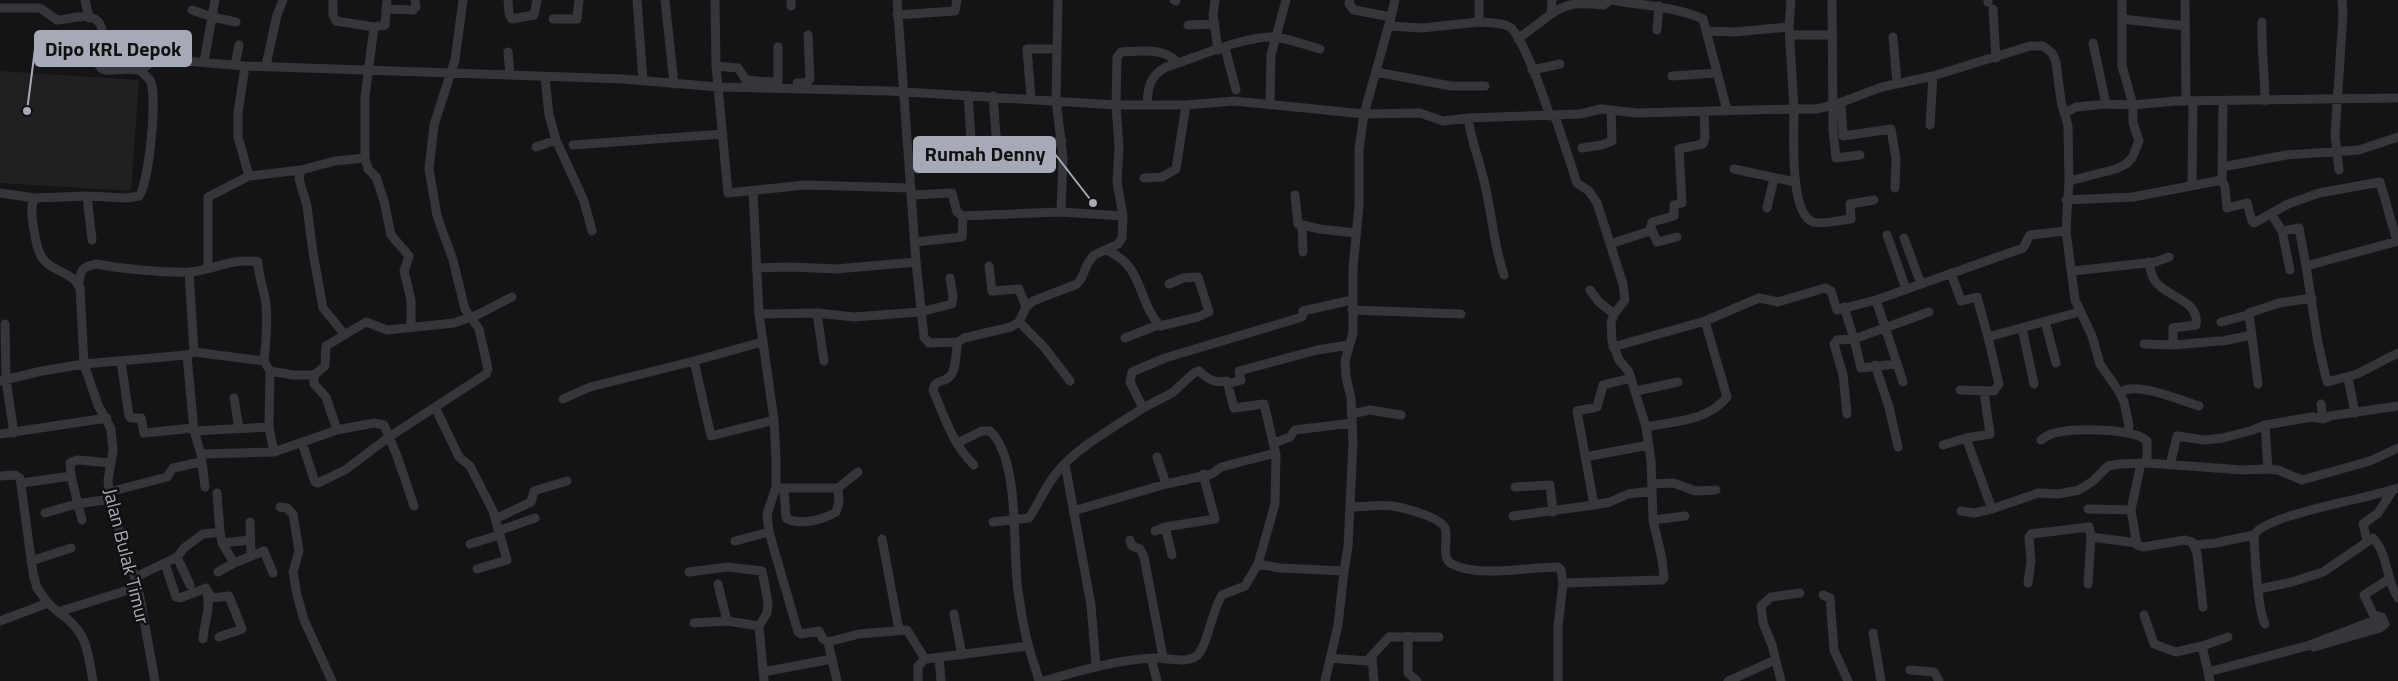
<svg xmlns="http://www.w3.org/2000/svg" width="2398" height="681" font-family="'Titillium Web',sans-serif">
  <rect width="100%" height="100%" fill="#141416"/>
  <path fill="#202023" d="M0,71L139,80L131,191L0,183Z"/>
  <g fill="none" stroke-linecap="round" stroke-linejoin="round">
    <path stroke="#35363b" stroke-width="9" d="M85,0L89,18
      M333,0V15L336,21L374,27
      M387,0L385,25L374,27L365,97V158L368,169L376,177L384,201L391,235L409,256L404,271L411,300V328
      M508,0L509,14L512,19L534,15L537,0
      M637,0L643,81
      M665,0L674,84
      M715,0L716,66L728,193L805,185L911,188
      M791,0V6
      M897,0L916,262L924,337L929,343L958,342
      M1174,0L1176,1
      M1215,0L1213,15L1218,50
      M1612,0C1642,6 1674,6 1703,19L1727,110
      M1791,0L1789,27L1794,109H1816L1834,105L1882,87L1933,76L2030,46H2043L2052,53L2056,62L2061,101L2068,126L2069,181L2066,231L2075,300L2092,336L2100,364L2120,393L2124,402L2129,425L2128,433
      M1832,0L1833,130L1836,158L1860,155
      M2185,0L2186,101
      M1988,2V0
      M0,8H40L57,20C70,20 91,10 100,24C108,39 91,58 101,68C107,74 131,65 142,72C144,74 148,78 150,80C158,94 149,183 139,196L127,198L87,196L35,198C30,206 32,216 33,225C35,235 36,247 41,256C50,272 73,271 80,288L84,364L98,405L111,429L113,451L108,480L109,492L122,540L138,587L155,681
      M386,9L413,10L416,7L415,0
      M1993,9L1996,58
      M192,10L212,17L236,22
      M1551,14C1570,1 1582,3 1604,5L1610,0
      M897,15L955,11L957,0
      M1391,17L1395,0
      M553,19H577L579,0
      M2122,19L2185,26
      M1479,22C1488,23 1502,22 1510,27C1523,37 1544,98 1550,116
      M2262,22C2261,49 2265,74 2265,101
      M1188,25L1215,24
      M1389,26L1422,28L1479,22V0
      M1657,30L1659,6
      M1706,31L1734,32L1789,27
      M1791,35H1833
      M1893,37L1897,83
      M1518,39L1551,14L1552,0
      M2093,43L2106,104
      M1225,48L1236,90
      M508,52L510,75
      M204,62L215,0
      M235,65L239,45
      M266,65L277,15L283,0
      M245,66L238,113V137L249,176
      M716,66L738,68L746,80L771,82
      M1532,70L1560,64
      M140,71L153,61L161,59L245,66L623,79L719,87L889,91L1116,105H1186L1234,101L1364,114L1420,113L1443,121L1468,118L1580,114L1601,109L1637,113L1794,109C1794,131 1789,214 1813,222C1820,225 1842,220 1851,219L1850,204L1874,200
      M1376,72L1451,86H1485
      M1672,76L1717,73
      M545,78L549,115L556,140L584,201L592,231
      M778,83V47
      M797,83H806L810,79L808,35
      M993,96L997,148L1062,141
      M1031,98L1027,49H1056
      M1841,102L1843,136L1891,129L1896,159L1895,188
      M1147,104C1148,86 1150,76 1166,67C1196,58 1245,35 1275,37C1290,39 1305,45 1320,49
      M1270,105L1271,55L1286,0
      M2065,113L2076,107L2106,104L2133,105L2175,101L2398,98
      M1468,118C1471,140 1479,159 1484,181C1492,212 1493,244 1504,275
      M1930,125L1933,76
      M573,145L723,134
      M536,147L556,140
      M1582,148L1602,145L1612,141L1611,111
      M945,153L972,151
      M2222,167L2286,155L2359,150L2398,137
      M910,169L973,167L968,95
      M1734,169L1795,182
      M301,170L299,179L307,206L313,253L323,308L345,335
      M2339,170L2335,135L2343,15L2342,0
      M1144,178L1162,177L1176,169L1186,105
      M2222,180L2223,101
      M2069,181L2116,169L2126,164L2132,158L2139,141L2133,123V105L2122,66V0
      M2192,184L2193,101
      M753,191L759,314L774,420L776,459V487L767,514L769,532L798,632L801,634L819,631L823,639L828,642L859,634L907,630L925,659L1028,646
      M0,193L35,198
      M912,195L952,193L957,212L963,216L1061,212L1063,158L1056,100L1058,0
      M1295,195L1298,224L1320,229L1355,233
      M87,196L92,240
      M2066,200L2133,197L2222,180L2225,187L2227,208L2247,203L2252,221L2254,223L2288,204L2319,193L2380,182L2397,241
      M1767,208L1774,178
      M1061,212L1123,216
      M2272,215L2282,231L2290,270
      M1302,226L1303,252
      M1652,230L1657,242L1677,237
      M2282,231L2299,228L2306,266
      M1887,235L1906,289
      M1904,238L1921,284
      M2398,241L2306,266L2318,343L2327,382L2357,374L2398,353
      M915,242L962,237L963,216
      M1610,244L1650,231L1652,222L1674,216V205L1682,203L1679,149L1703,144L1705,137L1704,111
      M1106,250C1144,265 1137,301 1160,326L1198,317L1209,312L1198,277L1183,278L1169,284
      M2149,262C2150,269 2151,275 2155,281C2166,297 2200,300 2196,325L2173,328V345
      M989,266L992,291L1019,289L1026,307
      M208,268V197L249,176L301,170L335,161L365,158
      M756,268L792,267L836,269L916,262
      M2073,271L2155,262L2169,257
      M189,272L194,352
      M1951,273L1961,301L1977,297L1988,337L2079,312
      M79,284C80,270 83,266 97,264C121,269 166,273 190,272C213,270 234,257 258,262C258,277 265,291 266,305C268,324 266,342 264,361
      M1590,290L1599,302L1614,314
      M1844,307L1854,339L1837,340L1834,344L1843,375L1847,414
      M1352,310L1461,314
      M817,313L824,361
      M759,314L817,313L854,317L920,312L952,304L953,297L950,278
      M2045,321L2056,363
      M1019,322L1044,347L1070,381
      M2221,322L2248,315
      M5,324L6,380L14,433
      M2022,328L2034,384
      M1125,338L1158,325
      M2223,341L2252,335
      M762,342L694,361L711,436L774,420
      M2144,344L2173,345L2219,341
      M1613,347L1705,321L1759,298L1778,302L1825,288L1831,291L1837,310L1876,300
      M187,355L194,431L201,454L205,487
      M121,361L129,416L131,418H141L144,433L194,428
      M1896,364L1861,368L1854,339L1929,312
      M1875,365L1889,407L1898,447
      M270,371L293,375H314
      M2348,378L2355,413
      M0,381L42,371L84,364L187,355L194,352L264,361L270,371L269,427L274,452L201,454
      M1903,382L1876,300L2023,248L2030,235L2066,231
      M1228,384L1241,380L1239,371L1317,350L1349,345
      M2258,384L2249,313L2279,303L2312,298
      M1960,390L1994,391L1999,384L1988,337
      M1636,391L1678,382
      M2120,393C2135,380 2182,401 2199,406
      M234,398L239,429
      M563,399L590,387L694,361
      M435,407L459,457L470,466L493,511L507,560L477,569
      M1351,414L1370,410L1401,415
      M2323,419L2330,416L2398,406
      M2265,425L2268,469
      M1646,427C1675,421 1708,421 1727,397L1705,321
      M337,430L374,423L384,425L397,456L414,506
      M194,431L269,427
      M0,434L107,418
      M1966,438L1990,434L1984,392
      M2041,440C2045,437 2050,434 2055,433C2073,428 2134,428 2147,441V463
      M302,443L315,482L318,483L345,470L389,437L486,374L488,369L479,329L465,309L453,260L437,216L429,169L434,125L455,60L463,0
      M957,443L982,431H990C1021,460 1012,551 1018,591C1021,609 1023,627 1028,644C1031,657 1036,668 1039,681
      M1274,443L1290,437L1295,430L1352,423
      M1943,445L1966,438L1992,509L2038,493L2058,494L2079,490L2093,481L2108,466L2119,464L2147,463L2243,470L2268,469L2278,470L2302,480L2370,461L2398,448
      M274,452L337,430L326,397L314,384V375L325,366L326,346L366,322L387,330L454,323L477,315L512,297
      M1157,457L1166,484
      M1585,457L1649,445
      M2141,463L2131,510L2137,545L2143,547L2185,540L2192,542L2197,553L2203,607
      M1065,464L1091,605L1096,666
      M974,465C953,445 944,416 933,390C935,378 945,384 951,375C957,368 955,352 958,342L964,338L1011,327L1019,322L1026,307L1033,301L1077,284L1081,279L1088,263L1094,255L1118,244L1122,238L1123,216L1117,182L1119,148L1116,105L1117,57L1121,52C1140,51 1164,47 1178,63
      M2170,465L2177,436L2204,440L2223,438L2253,430L2265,425L2312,417L2323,419L2321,404
      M0,476L15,475L20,478L33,573L37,588L48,603
      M22,483L71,476
      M1652,484L1674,483L1695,491L1716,490
      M1515,487L1550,485L1553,512
      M779,488H838
      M784,490L786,518C800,526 823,520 836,512L839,502L838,488L858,472
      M109,492L167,477L173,468L201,462
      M217,493L220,532
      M1594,505L1610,502L1628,494L1652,491
      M280,507L287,508L293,514L299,551L293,572L297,595L304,620L332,681
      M1351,507C1364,507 1380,504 1393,506C1405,508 1440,517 1445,528C1449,538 1440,558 1452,564C1479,578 1528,567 1558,567L1561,570L1563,583L1662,580L1664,578L1662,559L1653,520L1651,460L1646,427L1629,372L1619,360L1612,341L1611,323L1614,314L1625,300L1623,284L1597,203L1589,191L1577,183L1555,116
      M2088,509L2131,510
      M1073,511L1166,484L1212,474L1221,467L1275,453
      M1961,511L1974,513L1992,509
      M45,513L76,504L111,499
      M1513,516L1594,505L1577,411L1597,407L1603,385L1631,378
      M495,519L531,502L534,491L567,481
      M82,520L71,476L70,463L77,460L111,463
      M1653,520L1685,516
      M250,522L251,556
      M993,522L1029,518C1039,503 1046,485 1058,471C1080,445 1115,427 1143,408L1130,382L1132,372L1165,358L1302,317L1303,311L1352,300
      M498,531L535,518
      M1155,531L1165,527
      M882,539L899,630
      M1130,540L1132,546L1140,549L1144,557L1163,657
      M2367,540L2363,524L2378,513L2393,490
      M735,541L769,532
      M222,543L250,540
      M470,544L499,535
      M2194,545L2216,543L2254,535
      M1172,555L1165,527L1215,519L1203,474
      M177,557L190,585
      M31,561L71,548
      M234,563L264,551L273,573
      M165,564L176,597L180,598L206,588
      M1258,564L1280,568L1344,571L1348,547L1353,443L1351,398L1346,377L1345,361L1353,333V269L1359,205V149L1364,114L1391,17L1354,10L1349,4L1350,0
      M689,572L727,567L762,571L768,602L767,613L759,626L764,681
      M136,577L177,557L184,548L203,534L220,532L222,543L234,563L218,572
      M2028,583L2031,561L2029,537L2031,534L2089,527L2091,537
      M718,584L727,621
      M2088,584L2091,537L2137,543
      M206,588L212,598L229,596L242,629L219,637
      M2259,589L2292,582L2323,572L2373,538C2388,554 2386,580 2398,598
      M1823,595L1830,598L1834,650L1848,681
      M58,612C87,631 87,648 93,681
      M954,614L962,655
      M2144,615L2154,644L2176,652L2202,646L2208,672
      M2375,618L2364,595L2389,579
      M0,621L48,603L58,612L138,587
      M694,623L727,621L759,626
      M2265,624C2257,609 2255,554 2254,535C2266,514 2372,498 2398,488
      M1873,633L1881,681
      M1408,636V673L1417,681
      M203,639C204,623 211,609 207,593
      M828,642L837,681
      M2202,646L2228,637
      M2314,647L2380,628L2385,624L2382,617L2377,616L2373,621L2377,627
      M939,658L941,681
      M1151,658L1157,681
      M1330,658L1367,661L1389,637H1439
      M1372,658L1374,681
      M1910,670L1934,672L1939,681
      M763,672L832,659
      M918,681V666L925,659
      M1043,681C1079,671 1115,660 1152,658C1165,657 1192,666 1200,652C1210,636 1211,613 1222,595L1245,586L1258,564L1275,504L1276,455L1264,404L1234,408L1227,381C1215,384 1208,379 1199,371L1194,373L1172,393L1143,408
      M1325,681L1338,625L1344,571
      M1558,681V627L1563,583
      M1728,681L1775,660
      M1781,681L1772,645L1763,623L1761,606L1771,597L1800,593
      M2210,681L2208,672L2307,646L2373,621"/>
  </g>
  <g text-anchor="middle" stroke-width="5" stroke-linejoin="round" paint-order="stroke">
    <g font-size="19" fill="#a6aab6" stroke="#0f0f11">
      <text transform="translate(127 556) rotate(76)" y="7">Jalan Bulak Timur</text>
    </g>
  </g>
  <path fill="none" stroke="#a6aab6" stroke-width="2" d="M27 111L35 49M1093 203L1055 154"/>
  <g fill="#a6aab6" stroke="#0f0f11" stroke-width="2">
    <circle cx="27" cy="111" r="5"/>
    <circle cx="1093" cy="203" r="5"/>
  </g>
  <g fill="#a6aab6" stroke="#a6aab6" stroke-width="2">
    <rect x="35" y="31" width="156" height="35" rx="5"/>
    <rect x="914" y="137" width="141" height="35" rx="5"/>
  </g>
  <g font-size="20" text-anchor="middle" font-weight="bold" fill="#111">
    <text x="113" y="56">Dipo KRL Depok</text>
    <text x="985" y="161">Rumah Denny</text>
  </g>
</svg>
